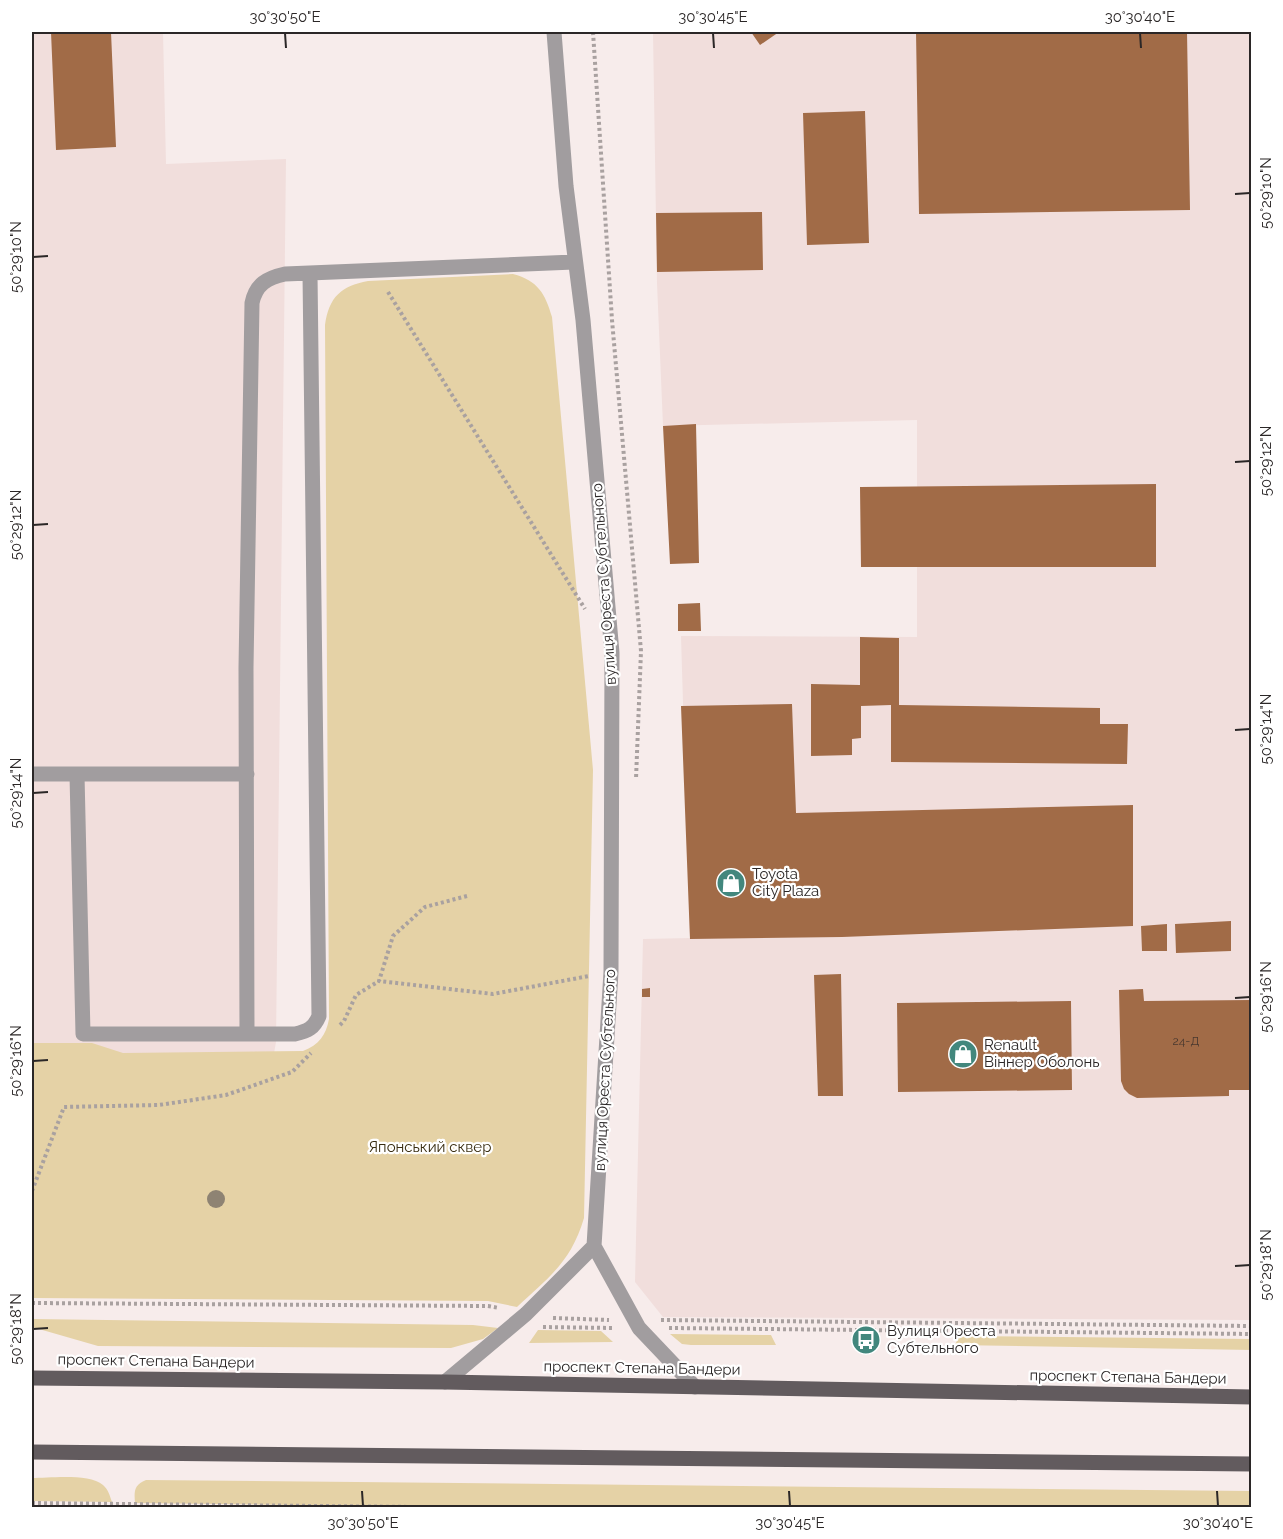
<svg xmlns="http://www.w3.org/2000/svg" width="1283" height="1539" font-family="Raleway,sans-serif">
  <rect width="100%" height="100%" fill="#f7eceb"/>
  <path fill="#f1dedc" d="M32,32H163L166,164L286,159L276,1042L273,1059L32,1078V1082Z
    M653,32H1251V1320L663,1317L635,1282L643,939L690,938L681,636L917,637V420L663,426L657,283Z"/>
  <path fill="#e5d2a6" d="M513,274C538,281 545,293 552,317L593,770L584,1218C571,1262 549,1277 517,1307L488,1301L32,1298V1043H92L123,1053L303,1051C319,1045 326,1035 329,1019L325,325C329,297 341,286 368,281Z
    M32,1319L473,1325L498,1328L483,1339L451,1348L98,1346L32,1327Z
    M538,1330L601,1331L613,1342L529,1343Z
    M670,1334L771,1335L776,1345H691L682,1344Z
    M959,1336L1251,1339L1252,1350L955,1345Z
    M32,1478C50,1478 89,1473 103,1485C108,1489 110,1496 112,1502L32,1501Z
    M146,1480L1251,1491L1252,1507L516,1508L135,1503C134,1491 134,1485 146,1480Z"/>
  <path fill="#a16b47" d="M51,32H111L116,147L56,150Z
    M751,32H779L760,45Z
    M916,32H1187L1190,210L919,214Z
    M865,111L869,243L807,245L803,113Z
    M762,212L763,270L657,272L656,213Z
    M696,424L699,563L670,564L663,426Z
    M1156,484V567H861L860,487Z
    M700,603L701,631H678V604Z
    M860,637L899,638V705L1100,708V724H1128L1127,764L891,762V705L861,706V738L852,739V755L811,756V684L860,685Z
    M792,704L796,813L1133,805V926L842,937L690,939L681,706Z
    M1231,921V951L1176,953L1175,924Z
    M1167,924V951H1142L1141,926Z
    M841,974L843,1096H818L814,975Z
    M650,988V997H642V989Z
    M1143,989L1144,1001L1251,1000V1090H1229V1096L1137,1098L1129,1094L1124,1089L1121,1081L1119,990Z
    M1071,1001L1072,1090L898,1092L897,1003Z"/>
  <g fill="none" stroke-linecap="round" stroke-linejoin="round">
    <path stroke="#a9a1a0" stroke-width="4" stroke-dasharray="3 3" stroke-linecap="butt" d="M593,32L612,320L641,651L636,779
      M388,292L585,609
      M467,896L425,907L393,936L379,981L493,994L589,976
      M340,1025L344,1021L356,995L379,981
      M32,1191L64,1107L159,1105L226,1095L292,1072L311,1053
      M32,1303L488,1306L499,1308
      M553,1318L609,1320
      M661,1320L1252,1326
      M543,1327L614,1328
      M669,1328L1252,1334
      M32,1503L512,1508"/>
    <path stroke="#a19d9f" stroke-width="15" d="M554,32L566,186L583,320L612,653L611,972L594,1246
      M32,774H247
      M77,775L83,1034H295C308,1031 314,1028 319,1016L310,274
      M247,1034L246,668L252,303C256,284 267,278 285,274L574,262
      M445,1382L526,1314L594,1246L639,1328L695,1387"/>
    <path stroke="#625b5e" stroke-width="15" d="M32,1378L445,1382L1252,1397
      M32,1452L1252,1464"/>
  </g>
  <circle fill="#8e8373" cx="216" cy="1199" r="9"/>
  <path fill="none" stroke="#2b2727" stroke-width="2" d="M285,33L286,48M713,33L714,48M1140,33L1141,48M1235,194L1250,193M33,257L48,256M1235,462L1250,461M33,525L48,524M1235,730L1250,729M33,793L48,792M1235,998L1250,997M33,1061L48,1060M1235,1266L1250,1265M33,1329L48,1328M362,1491L363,1506M789,1491L790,1506M1217,1491L1218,1506"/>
  <defs>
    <g id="shop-disc" transform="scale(1.5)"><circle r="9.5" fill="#42877d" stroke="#fff"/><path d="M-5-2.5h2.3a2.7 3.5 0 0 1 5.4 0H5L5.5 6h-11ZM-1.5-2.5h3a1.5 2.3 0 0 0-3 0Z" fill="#fff"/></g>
    <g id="bus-disc" transform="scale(1.5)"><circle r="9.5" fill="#42877d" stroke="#fff"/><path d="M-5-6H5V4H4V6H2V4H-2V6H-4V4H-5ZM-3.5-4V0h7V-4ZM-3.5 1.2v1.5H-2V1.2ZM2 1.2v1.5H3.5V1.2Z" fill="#fff"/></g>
  </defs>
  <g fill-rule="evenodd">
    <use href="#shop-disc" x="731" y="883"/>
    <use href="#shop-disc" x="963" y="1054"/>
    <use href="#bus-disc" x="866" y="1340"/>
  </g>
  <g text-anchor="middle" stroke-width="4.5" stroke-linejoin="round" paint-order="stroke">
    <g font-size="12" fill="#48382f">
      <text x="1186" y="1045">24-Д</text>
    </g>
    <g font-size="15" fill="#2b2727" stroke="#fff">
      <text transform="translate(604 584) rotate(-94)" y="5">вулиця Ореста Субтельного</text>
      <text transform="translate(605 1070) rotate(-87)" y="5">вулиця Ореста Субтельного</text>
      <text transform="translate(156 1361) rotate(1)" y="5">проспект Степана Бандери</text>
      <text transform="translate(642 1368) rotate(1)" y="5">проспект Степана Бандери</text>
      <text transform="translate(1128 1377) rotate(1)" y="5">проспект Степана Бандери</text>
    </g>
    <g font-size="15" fill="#2b2727" stroke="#fff" text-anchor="start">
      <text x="752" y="879">Toyota<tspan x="752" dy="17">City Plaza</tspan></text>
      <text x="984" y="1050">Renault<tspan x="984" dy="17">Віннер Оболонь</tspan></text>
      <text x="887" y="1336">Вулиця Ореста<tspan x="887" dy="17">Субтельного</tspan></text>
    </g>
    <g font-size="15" fill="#392d11" stroke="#fff">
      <text x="430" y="1152">Японський сквер</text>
    </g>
  </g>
  <rect width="1283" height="1539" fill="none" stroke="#ffffff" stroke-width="66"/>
  <rect x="33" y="33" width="1217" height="1473" fill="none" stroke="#2b2727" stroke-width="2"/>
  <g font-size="15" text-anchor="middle" fill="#2b2727">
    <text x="285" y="22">30°30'50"E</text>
    <text x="713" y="22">30°30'45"E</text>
    <text x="1140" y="22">30°30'40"E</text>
    <text transform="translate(1266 193) rotate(-90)" y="5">50°29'10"N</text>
    <text transform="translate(16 257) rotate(-90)" y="5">50°29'10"N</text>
    <text transform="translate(1266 461) rotate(-90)" y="5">50°29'12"N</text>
    <text transform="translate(16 525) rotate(-90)" y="5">50°29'12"N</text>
    <text transform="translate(1266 729) rotate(-90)" y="5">50°29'14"N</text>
    <text transform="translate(16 793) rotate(-90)" y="5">50°29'14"N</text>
    <text transform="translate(1266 997) rotate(-90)" y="5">50°29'16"N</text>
    <text transform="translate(16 1061) rotate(-90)" y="5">50°29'16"N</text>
    <text transform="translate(1266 1265) rotate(-90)" y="5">50°29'18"N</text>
    <text transform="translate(16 1329) rotate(-90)" y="5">50°29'18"N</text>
    <text x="363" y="1528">30°30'50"E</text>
    <text x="790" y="1528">30°30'45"E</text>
    <text x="1218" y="1528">30°30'40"E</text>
  </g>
</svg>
